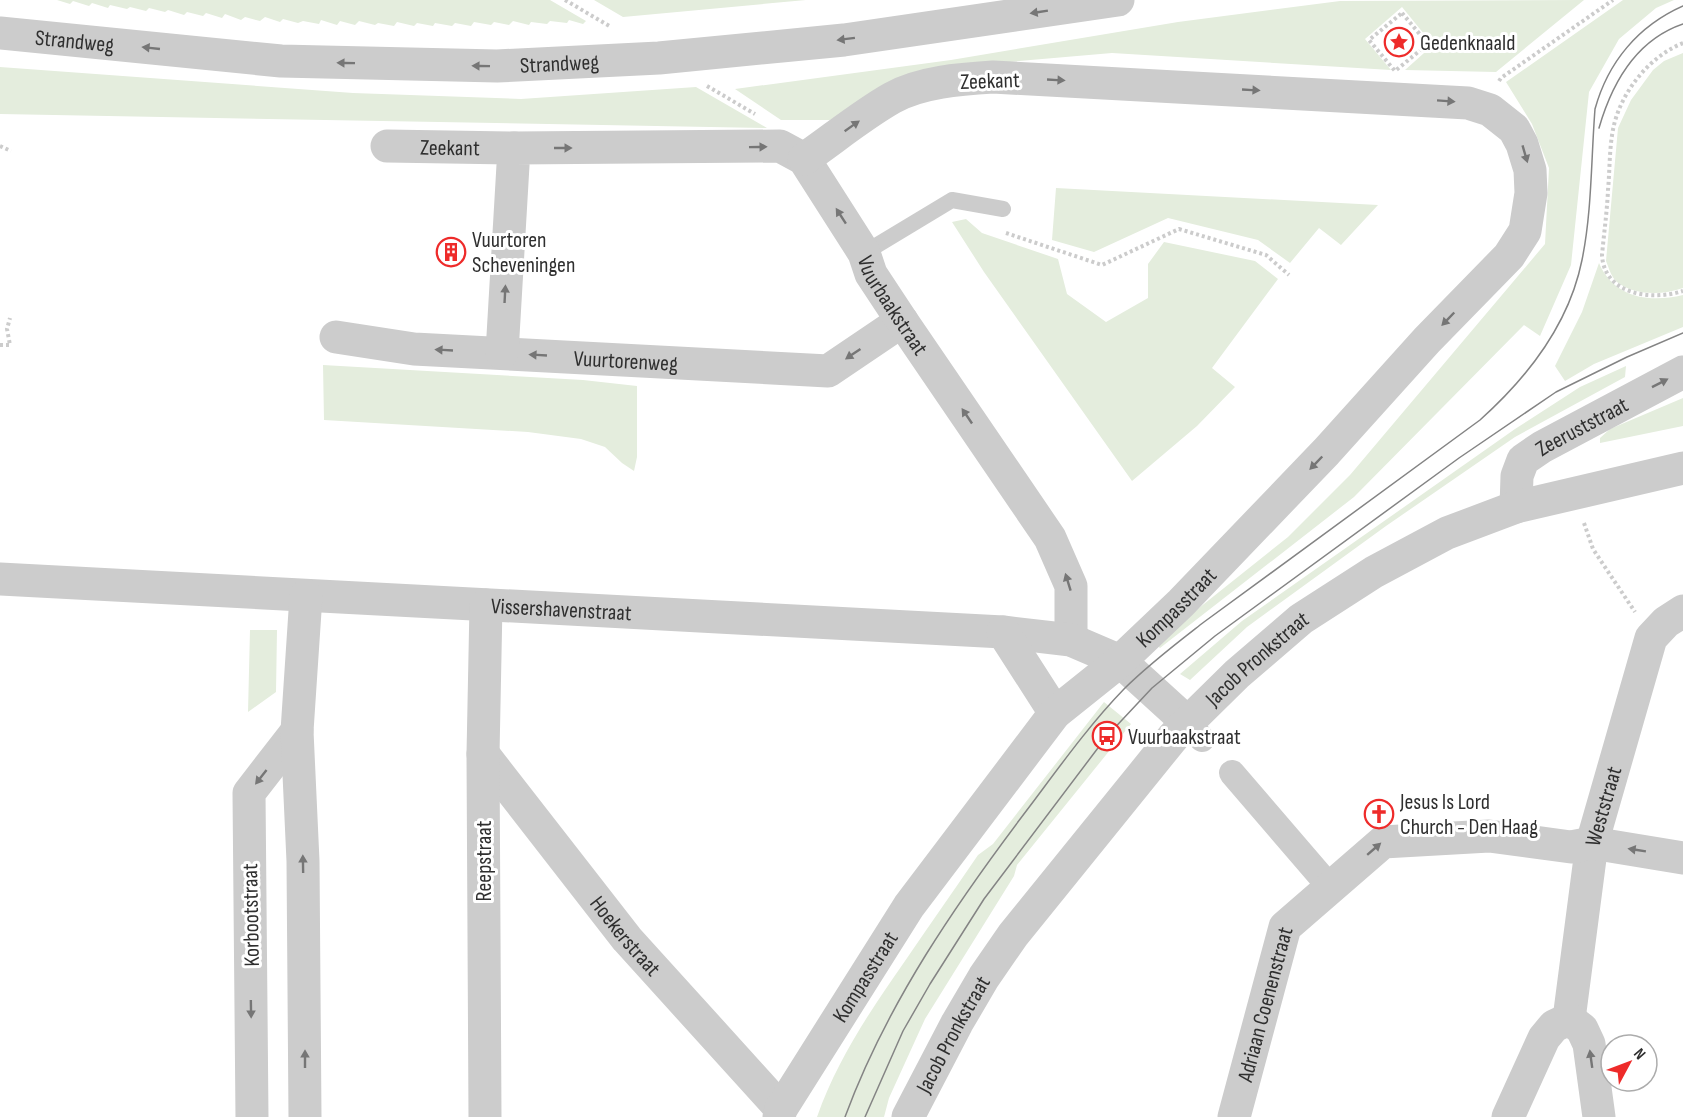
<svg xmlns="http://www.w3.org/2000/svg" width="1683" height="1117" font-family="'Sofia Sans Condensed',sans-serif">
  <rect width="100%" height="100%" fill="#fff"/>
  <path fill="#e4eddd" d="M57,0H550L586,21L583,24L569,20L567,23L550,21L547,24L531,22L529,25L513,21L509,25L494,22L491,25L474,22L471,26L455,23L452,26L435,23L433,26L417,23L414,26L397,22L394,26L378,23L375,25L359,21L355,25L340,21L337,25L321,20L319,24L303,21L298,23L283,19L280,22L265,17L260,21L245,17L241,20L225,14L222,18L206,13L203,16L187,12L184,15L168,10L165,12L149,8L146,11L130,7L127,9L110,5L108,8L92,3L89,6L73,1L70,4Z
    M594,0H806L623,17Z
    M1584,0L1496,72L1405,70L1433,45L1402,7L1365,39L1391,70L1112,53L940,68L830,120H781L735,89L951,60L1178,22L1340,1Z
    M1623,0H1674L1656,8L1619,39L1589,92L1571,265L1540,336L1524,325L1354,497L1160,648L1155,643L1288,537L1350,475L1545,244L1549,168L1532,124L1506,82Z
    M1683,53V288C1663,295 1635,296 1617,282C1611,277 1609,268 1606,261L1618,128L1631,100L1653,70L1664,61Z
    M0,67L353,93L521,99L696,87L767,128L0,114Z
    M1056,188L1378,205L1341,245L1319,228L1290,263L1258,240L1168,218L1094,252L1052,240Z
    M966,219L982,233L1058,259L1067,294L1106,322L1148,298V264L1164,242L1255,261L1278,279L1212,368L1235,387L1197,426L1132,481L984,272L952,222Z
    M1599,263C1614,298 1649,303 1683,295V327L1594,364L1565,381L1555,366L1582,312Z
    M323,365L583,380L637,386V457L634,471L622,463L605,447L581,439L528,432L324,420Z
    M1626,366L1625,377L1515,437L1386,526L1247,627L1190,680L1180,674L1242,621L1515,429L1580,387Z
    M1683,398V426L1600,443V438L1610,429Z
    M250,630H277L276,692L248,712Z
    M1104,702L1131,724L1017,865L1014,876L925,1019L889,1098L884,1117H817C837,1060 870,1011 905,961C929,926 954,890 978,855L993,844Z"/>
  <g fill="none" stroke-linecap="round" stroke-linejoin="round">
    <path stroke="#ccc" stroke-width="4" stroke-dasharray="3 3" stroke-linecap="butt" d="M565,0L611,27
      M1402,13L1428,44L1395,71L1369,40Z
      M1683,43C1650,56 1622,91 1614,125C1609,146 1610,169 1608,190C1607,212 1604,233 1602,255C1604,295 1652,301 1683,291
      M1499,81L1501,78L1613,0
      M707,86L755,114
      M0,146L11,151
      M1006,233L1102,265L1179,229L1266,255L1289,275
      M0,345H10L7,329L10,318
      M1584,523L1593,549L1635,612"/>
    <path stroke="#ccc" stroke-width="16" d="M864,253L952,200L1003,209"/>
    <path stroke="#ccc" stroke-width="26" d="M1187,722L1202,739
      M1232,773L1330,887"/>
    <g stroke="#ccc" stroke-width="33">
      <path id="s1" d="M0,33L281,61L497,66L659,58L844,40L1118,0"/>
      <path id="s2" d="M387,146L514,148"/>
      <path id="s3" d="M336,337L414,349L828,371L902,321"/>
      <path id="s4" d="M502,353L514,148L780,146L804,159L864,253L871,274L902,321L1050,538L1071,586V640"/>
      <path id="s5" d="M1516,507L1517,476L1523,460L1542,447L1683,372"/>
      <path id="s6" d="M0,579L1003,632L1071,640L1120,661L1187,722"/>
      <path d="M1003,632L1055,713"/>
      <path id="s7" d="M483,754L627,939L781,1109"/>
      <path id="s8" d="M1569,1019L1592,843L1651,638L1666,622L1683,611"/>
      <path d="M252,1117L249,793L297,731"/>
      <path d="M305,1117L303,861L297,731L306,596"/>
      <path d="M485,1117L483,754L486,605"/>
      <path id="s9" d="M779,1117L781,1109L909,906L1055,713L1120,661L1181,603L1326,452L1427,340L1509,256L1525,231L1531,193L1530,170L1522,144L1514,129L1490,110L1468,103L993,77C961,79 920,82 892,98C862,115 833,139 804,159"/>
      <path id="s10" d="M908,1117L957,1023L984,977L1013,935L1174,736L1237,674L1301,619L1374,572L1447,533L1516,507L1683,468"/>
      <path id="s11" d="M1234,1117L1285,927L1383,842L1489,836L1571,847L1592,843L1683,858"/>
      <path d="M1508,1117L1544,1038L1554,1026L1569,1019L1582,1029L1589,1044L1599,1117"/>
    </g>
    <path stroke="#848484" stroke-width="1.5" d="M1599,128C1612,83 1636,40 1683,24
      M845,1117C887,1003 957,902 1030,806C1060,766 1090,724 1124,689C1149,664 1177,643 1204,622L1480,420C1528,377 1569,325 1582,260C1592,211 1591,160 1595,109C1608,62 1638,26 1683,6
      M865,1117L903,1031L930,984L984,899L1107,736L1152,688L1215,636L1459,458L1556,392L1627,357L1683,333"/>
  </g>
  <defs><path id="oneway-solid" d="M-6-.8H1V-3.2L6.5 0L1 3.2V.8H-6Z" transform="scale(1.5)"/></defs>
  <g fill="#767676">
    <use href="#oneway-solid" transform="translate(1039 12) rotate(171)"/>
    <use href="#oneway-solid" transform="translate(846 39) rotate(173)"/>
    <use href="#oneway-solid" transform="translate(151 48) rotate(-174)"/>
    <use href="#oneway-solid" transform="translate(346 63) rotate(-179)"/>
    <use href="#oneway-solid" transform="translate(481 66) rotate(-179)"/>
    <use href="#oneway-solid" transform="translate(1056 80) rotate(3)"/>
    <use href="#oneway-solid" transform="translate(1251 90) rotate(3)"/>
    <use href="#oneway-solid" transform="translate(1446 101) rotate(4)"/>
    <use href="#oneway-solid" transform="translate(852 126) rotate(-35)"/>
    <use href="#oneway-solid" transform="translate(758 147) rotate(-1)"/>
    <use href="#oneway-solid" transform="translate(563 148)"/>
    <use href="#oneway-solid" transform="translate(1525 154) rotate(74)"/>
    <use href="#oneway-solid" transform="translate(841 216) rotate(-123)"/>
    <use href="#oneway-solid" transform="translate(505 294) rotate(-87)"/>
    <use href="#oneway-solid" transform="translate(1448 319) rotate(134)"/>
    <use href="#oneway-solid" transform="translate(444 350) rotate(-177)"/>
    <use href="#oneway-solid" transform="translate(853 354) rotate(146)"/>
    <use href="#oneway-solid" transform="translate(538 355) rotate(-177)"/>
    <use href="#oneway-solid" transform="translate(1660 383) rotate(-27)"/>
    <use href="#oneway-solid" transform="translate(967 416) rotate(-124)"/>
    <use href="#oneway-solid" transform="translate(1316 463) rotate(134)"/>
    <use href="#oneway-solid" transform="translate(1068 582) rotate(-107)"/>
    <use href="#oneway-solid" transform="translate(261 777) rotate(128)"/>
    <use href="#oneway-solid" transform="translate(1374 849) rotate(-41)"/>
    <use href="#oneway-solid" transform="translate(1637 850) rotate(-171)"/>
    <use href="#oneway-solid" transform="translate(303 864) rotate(-91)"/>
    <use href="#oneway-solid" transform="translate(251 1009) rotate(89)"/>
    <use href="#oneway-solid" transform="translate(305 1059) rotate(-90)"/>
    <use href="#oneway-solid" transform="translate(1591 1059) rotate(-98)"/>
  </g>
  <defs>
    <g id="sight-ring" transform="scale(1.5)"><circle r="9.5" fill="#fff" stroke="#ee2b2a" stroke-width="1.5"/><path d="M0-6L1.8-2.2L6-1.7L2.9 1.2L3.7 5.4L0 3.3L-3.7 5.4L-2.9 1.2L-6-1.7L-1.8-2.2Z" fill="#ee2b2a"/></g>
    <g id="building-ring" transform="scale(1.5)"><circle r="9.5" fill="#fff" stroke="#ee2b2a" stroke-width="1.5"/><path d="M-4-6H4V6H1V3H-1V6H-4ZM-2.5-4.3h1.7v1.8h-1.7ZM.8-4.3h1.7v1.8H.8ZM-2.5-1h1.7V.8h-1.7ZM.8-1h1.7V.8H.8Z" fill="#ee2b2a"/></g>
    <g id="bus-ring" transform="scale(1.5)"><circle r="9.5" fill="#fff" stroke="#ee2b2a" stroke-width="1.5"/><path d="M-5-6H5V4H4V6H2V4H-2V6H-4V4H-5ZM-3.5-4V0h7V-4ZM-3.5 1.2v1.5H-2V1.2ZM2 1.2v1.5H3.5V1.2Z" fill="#ee2b2a"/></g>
    <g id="church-ring" transform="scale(1.5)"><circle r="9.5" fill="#fff" stroke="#ee2b2a" stroke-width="1.5"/><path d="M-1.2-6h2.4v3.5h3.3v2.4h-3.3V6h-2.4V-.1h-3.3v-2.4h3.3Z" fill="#ee2b2a"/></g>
  </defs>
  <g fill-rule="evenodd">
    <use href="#sight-ring" x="1399" y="42"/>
    <use href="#building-ring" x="451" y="252"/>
    <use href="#bus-ring" x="1107" y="736"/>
    <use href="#church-ring" x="1379" y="814"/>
  </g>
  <g text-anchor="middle" stroke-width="6" stroke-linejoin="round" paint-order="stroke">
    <g font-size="22" fill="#2f2f2f" stroke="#fff">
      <text dy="8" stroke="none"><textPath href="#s1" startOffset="75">Strandweg</textPath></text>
      <text dy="8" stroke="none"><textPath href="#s1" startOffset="561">Strandweg</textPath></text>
      <text transform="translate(990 80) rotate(-2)" y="8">Zeekant</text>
      <text dy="8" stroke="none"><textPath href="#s2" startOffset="63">Zeekant</textPath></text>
      <text dy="8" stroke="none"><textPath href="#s4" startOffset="670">Vuurbaakstraat</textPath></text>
      <text dy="8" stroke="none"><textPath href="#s3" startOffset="291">Vuurtorenweg</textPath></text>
      <text dy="8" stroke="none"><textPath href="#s5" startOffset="116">Zeeruststraat</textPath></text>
      <text dy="8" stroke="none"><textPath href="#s9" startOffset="651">Kompasstraat</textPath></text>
      <text dy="8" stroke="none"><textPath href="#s6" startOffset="562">Vissershavenstraat</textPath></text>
      <text dy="8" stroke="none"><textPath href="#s10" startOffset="580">Jacob Pronkstraat</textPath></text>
      <text dy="8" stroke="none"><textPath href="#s8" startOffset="216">Weststraat</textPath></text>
      <text transform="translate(483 861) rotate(-90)" y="8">Reepstraat</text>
      <text transform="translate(250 915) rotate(-91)" y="8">Korbootstraat</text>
      <text dy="8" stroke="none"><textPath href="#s7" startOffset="231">Hoekerstraat</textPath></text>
      <text dy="8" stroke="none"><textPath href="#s9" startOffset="165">Kompasstraat</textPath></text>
      <text dy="8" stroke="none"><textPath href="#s11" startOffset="117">Adriaan Coenenstraat</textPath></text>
      <text dy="8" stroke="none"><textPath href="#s10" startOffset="94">Jacob Pronkstraat</textPath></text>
    </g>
    <g font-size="22" fill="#2f2f2f" stroke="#fff" text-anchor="start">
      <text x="1420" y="50">Gedenknaald</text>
      <text x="472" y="247">Vuurtoren<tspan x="472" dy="25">Scheveningen</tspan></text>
      <text x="1128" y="744">Vuurbaakstraat</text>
      <text x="1400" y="809">Jesus Is Lord<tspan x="1400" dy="25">Church - Den Haag</tspan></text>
    </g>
  </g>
  <g transform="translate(1629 1063) rotate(49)"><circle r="28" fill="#ffffff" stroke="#acacac" stroke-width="1.5"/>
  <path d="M0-4.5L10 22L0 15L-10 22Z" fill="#ee2b2a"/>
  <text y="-9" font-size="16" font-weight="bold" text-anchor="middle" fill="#2f2f2f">N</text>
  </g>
</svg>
